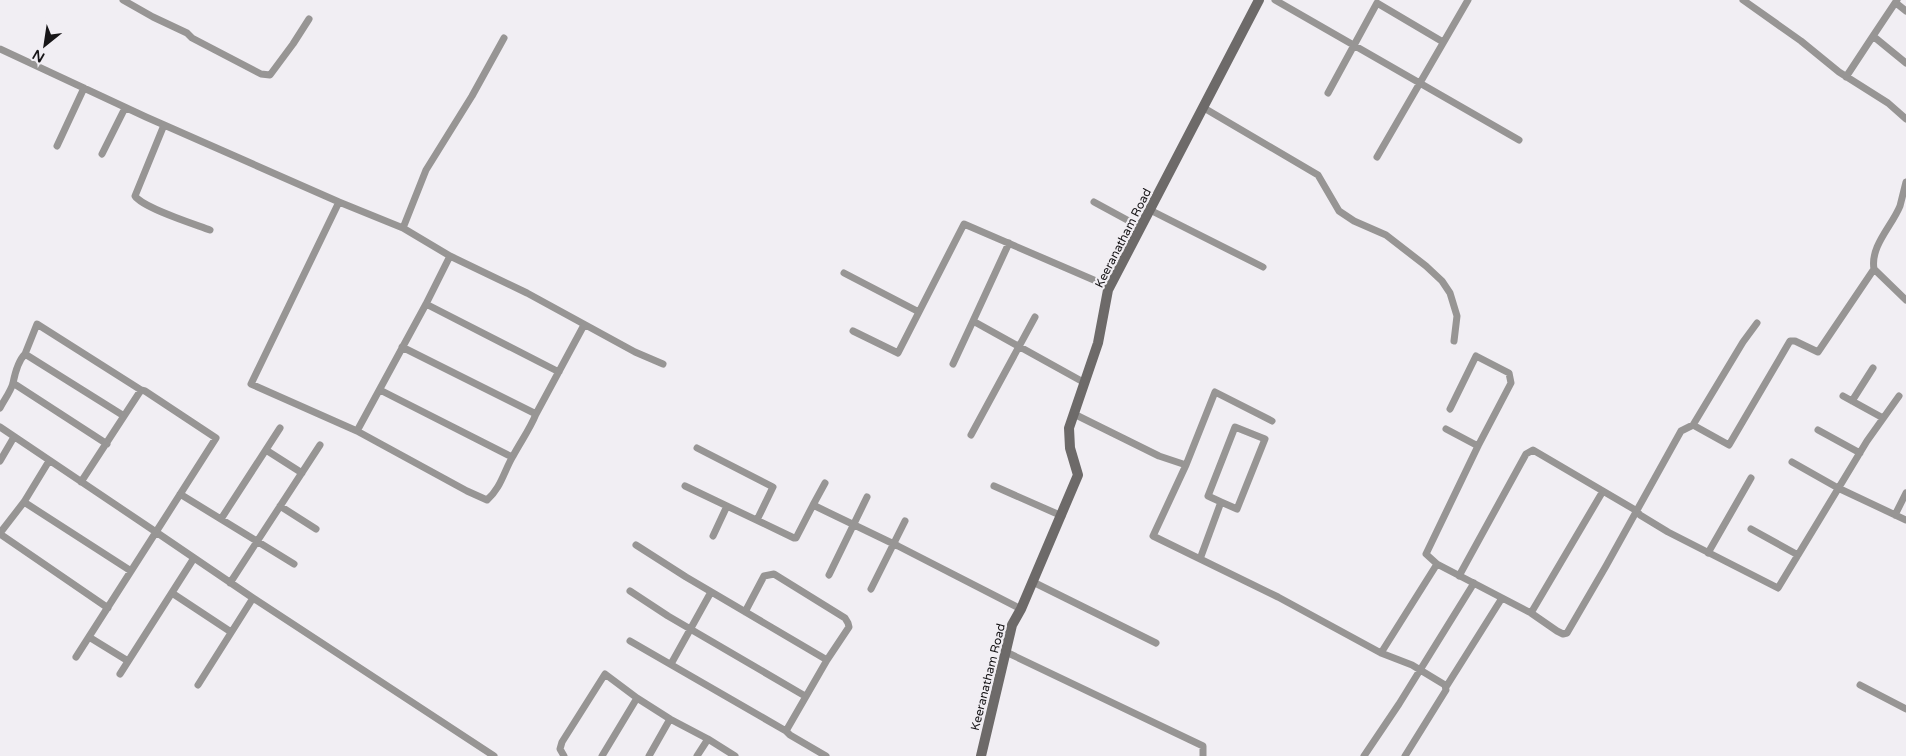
<svg xmlns="http://www.w3.org/2000/svg" width="1906" height="756" font-family="'Varela Round',sans-serif">
  <rect width="100%" height="100%" fill="#f1eef3"/>
  <g fill="none" stroke-linecap="round" stroke-linejoin="round">
    <path stroke="#979594" stroke-width="7" d="M123,0L153,17L187,33L192,38L261,74L270,75L293,44L309,19
      M1275,0L1519,140
      M1743,0L1801,41L1839,72L1888,103L1906,119
      M1896,3L1906,11
      M1873,36L1897,0
      M0,49L146,117L339,202L251,384L357,431L467,491L487,500C501,488 504,471 513,456C521,441 530,429 536,414L584,325
      M1846,77L1873,36L1906,63
      M1328,93L1377,3L1443,42
      M1204,108L1318,175L1339,211L1354,221L1386,235L1426,266L1442,281L1450,293L1457,316L1454,341
      M164,125L135,196C143,208 194,224 210,230
      M57,146L84,88
      M102,154L125,108
      M1377,157L1468,0
      M1906,182C1904,190 1902,198 1900,206C1892,226 1870,246 1874,269L1906,300
      M339,202L403,228L450,256L527,293L635,352L663,364
      M1094,202L1129,221L1142,225
      M1150,210L1263,267
      M403,228L426,170L472,96L504,38
      M1009,243L973,321L1085,383
      M844,273L919,312
      M426,304L559,372
      M853,331L898,353L964,224L1110,287
      M402,347L536,414
      M25,354L124,416
      M953,364L973,321
      M13,383L107,444
      M380,390L512,457
      M1843,396L1883,418
      M1852,401L1873,368
      M0,408C4,400 11,391 13,383C15,373 18,361 25,354L37,324L141,390L145,391L216,438L156,532L253,598L494,756
      M1450,409L1476,356L1509,373L1511,383L1478,446L1426,554L1437,564L1531,613L1557,631L1563,634L1567,633L1606,566L1681,431L1693,425L1743,342L1757,323
      M1074,414L1159,456L1186,465
      M1272,421L1215,392L1186,465L1153,536L1278,597L1381,653L1412,665L1445,685L1446,690L1405,756
      M1693,425L1729,445L1790,341H1795L1818,352L1874,269
      M0,427L156,532L76,657
      M1446,429L1478,446
      M1818,430L1860,453
      M357,431L426,304L450,256
      M971,435L1035,317
      M697,448L773,487L757,520
      M266,450L302,473
      M0,461L14,437
      M1792,462L1838,488L1906,520
      M81,482L141,390
      M685,486L794,538H796L813,505L898,546L1021,609
      M994,486L1062,516
      M180,494L294,564
      M24,502L131,571
      M813,505L825,483
      M280,506L316,529
      M1895,515L1906,493
      M221,519L280,428
      M1751,529L1798,555
      M0,533L24,502L49,461
      M0,534L108,608
      M713,536L727,506
      M636,545L686,577L827,660L786,731
      M1708,553L1751,478
      M1200,559L1221,502L1237,509L1265,439L1235,427L1208,496L1221,502
      M829,575L867,497
      M1459,576L1526,454L1533,450L1637,511L1640,515L1668,532L1778,588L1867,441L1899,396
      M1033,582L1156,643
      M230,583L320,445
      M871,589L905,521
      M630,591L668,616L805,696
      M172,593L231,632
      M745,612L764,576L774,574L845,618L848,623L849,627L827,660
      M1531,613L1603,491
      M89,637L128,661
      M630,641L786,731L790,735L826,756
      M1006,652L1203,746V756
      M1381,653L1437,564
      M671,664L711,592
      M120,674L194,558
      M198,685L253,598
      M1860,685L1906,709
      M1446,687L1502,598
      M708,739L735,756
      M564,756L560,749L562,742L605,674L637,698L670,719
      M602,756L637,698
      M649,756L670,719L708,739L697,756
      M1364,756L1399,704L1474,583"/>
    <path stroke="#6d6a69" stroke-width="10" d="M981,756L1012,625L1021,609L1078,475L1070,448L1069,428L1098,343L1108,290L1259,0"/>
  </g>
  <g text-anchor="middle" stroke-width="4.5" stroke-linejoin="round" paint-order="stroke">
    <g font-size="12" fill="#171517" stroke="#f1eef3">
      <text transform="translate(1123 238) rotate(-63)" y="4">Keeranatham Road</text>
      <text transform="translate(988 677) rotate(-76)" y="4">Keeranatham Road</text>
    </g>
  </g>
  <g transform="translate(45 45) rotate(210)" stroke="#f1eef3" stroke-width="4" paint-order="stroke">
  <path d="M0-4L9 19L0 12L-9 19Z" fill="#171517"/>
  <text y="-8" font-size="14" font-weight="bold" text-anchor="middle" fill="#171517">N</text>
  </g>
</svg>
